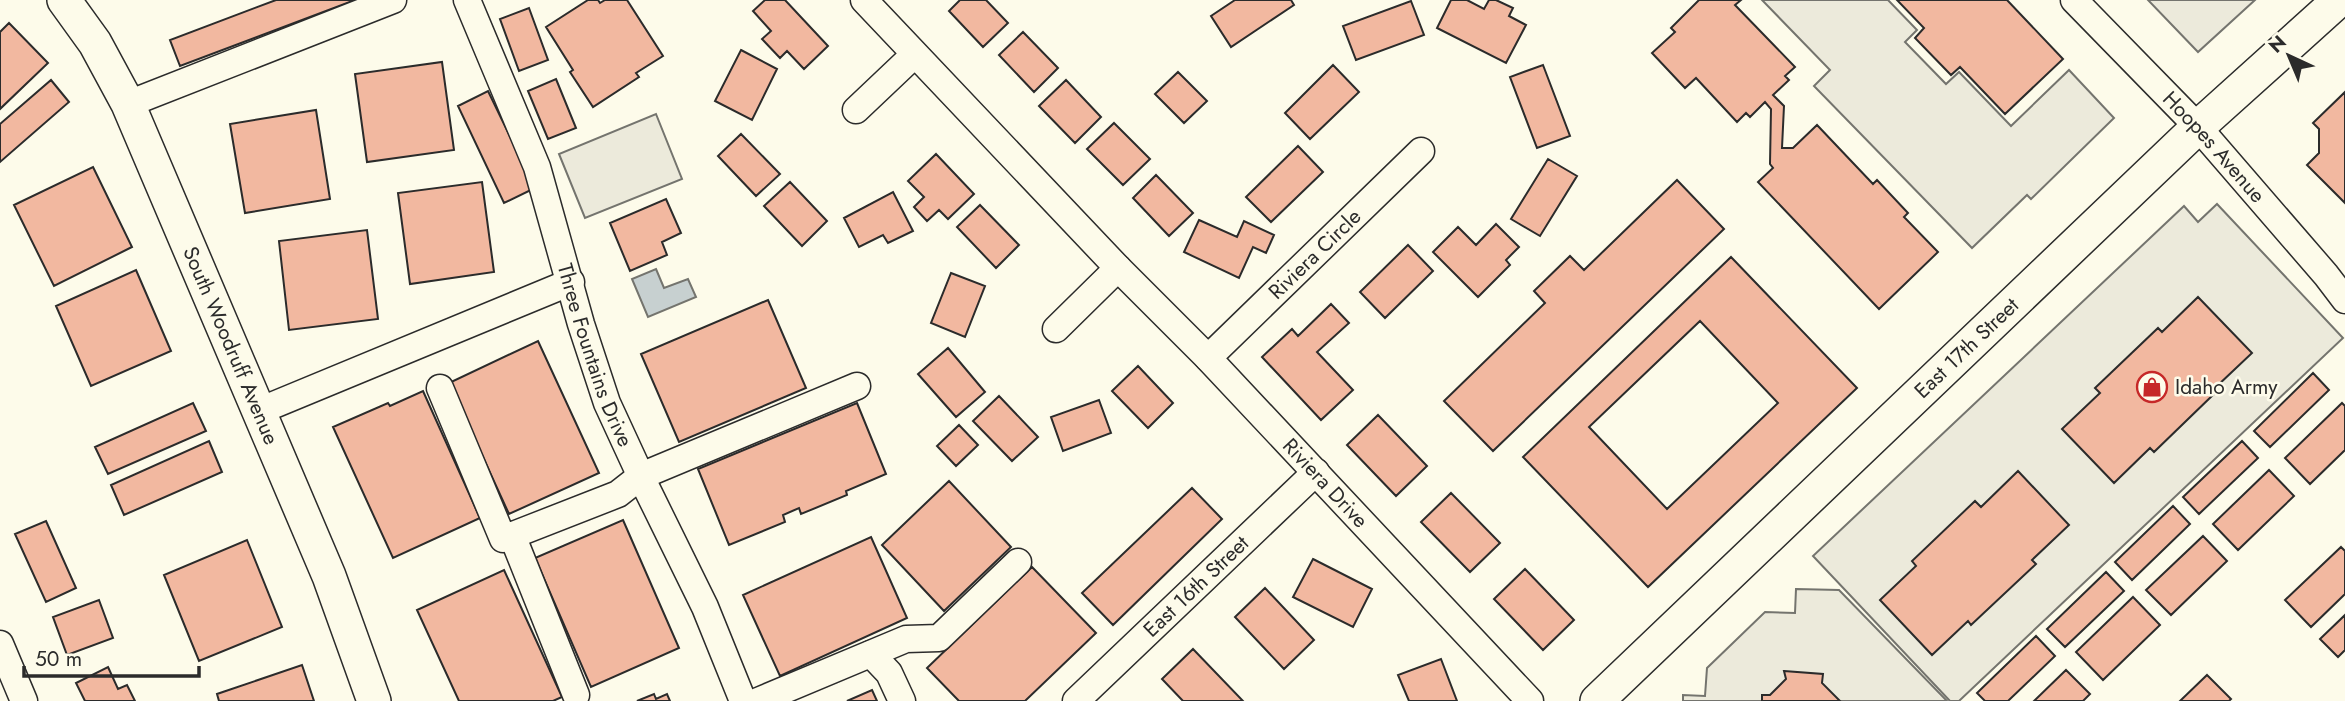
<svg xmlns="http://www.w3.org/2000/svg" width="2345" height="701" font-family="Jost,sans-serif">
  <rect width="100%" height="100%" fill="#fdfbea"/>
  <path fill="#eceadb" stroke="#74746e" stroke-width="2" d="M1762,0H1888L1917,30L1905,42L1946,84L1959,72L2011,126L2069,70L2114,118L2031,199L2027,195L1972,248L1814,86L1830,70Z
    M2148,0H2255L2198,52Z
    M656,114L682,179L585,218L559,154Z
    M2217,204L2343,338L1959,701H1950L1813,556L2184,206L2198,222Z
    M1796,589L1839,590L1947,701H1683V695L1705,696L1707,668L1765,612L1795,613Z"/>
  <path fill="#c7d0d0" stroke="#74746e" stroke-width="2" d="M656,269L664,288L688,279L696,297L648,317L632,279Z"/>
  <path fill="#f2b8a0" stroke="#2b2b2b" stroke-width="2" fill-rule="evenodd" d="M276,0H355L180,66L170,40Z
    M588,0H598L600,3L605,0H627L663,56L636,73L639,77L593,107L570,72L573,70L546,27Z
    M765,0H785L828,46L804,69L787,51L780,58L762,39L771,31L753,11Z
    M960,0H986L1008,23L983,47L949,11Z
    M1235,0H1291L1294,5L1231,47L1211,16Z
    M1451,0H1467L1484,9L1489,0H1496L1513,8L1509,16L1526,25L1506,63L1437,28Z
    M1699,0H1741L1735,5L1795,67L1785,76L1789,80L1773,95L1784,106L1782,148H1793L1817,125L1873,184L1877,180L1908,213L1904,217L1938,252L1879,309L1758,182L1773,168L1770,164L1771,109L1765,102L1750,117L1746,113L1737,122L1696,78L1685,88L1652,53L1675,32L1671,28Z
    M1897,0H2007L2063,59L2005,114L1960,67L1951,75L1915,38L1924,28Z
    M1411,1L1424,35L1356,60L1343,26Z
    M529,8L548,60L519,71L500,19Z
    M9,23L48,63L0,109V32Z
    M1023,32L1058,68L1034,92L999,55Z
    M741,50L777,69L752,120L715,101Z
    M442,62L454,150L367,162L355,74Z
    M1333,65L1359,92L1310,139L1285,113Z
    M1543,65L1570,136L1537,148L1510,77Z
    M1178,72L1207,101L1184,123L1155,94Z
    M556,79L576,128L548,139L528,91Z
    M51,80L69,102L0,162V124Z
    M1066,80L1101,117L1075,143L1039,106Z
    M488,91L535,188L504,203L458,106Z
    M2345,92V203L2307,165L2319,153V129L2313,123Z
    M316,110L330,199L245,213L230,124Z
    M1114,123L1150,159L1123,185L1087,149Z
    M741,134L780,174L756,196L718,156Z
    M1298,146L1323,172L1271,222L1246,197Z
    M936,154L974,194L948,219L939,210L927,221L914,207L924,197L908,181Z
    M1548,159L1577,176L1540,236L1511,219Z
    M93,167L132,247L54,286L14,205Z
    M1156,175L1193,213L1169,236L1133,198Z
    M1677,180L1724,229L1493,451L1444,401L1545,303L1534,291L1570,256L1584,270Z
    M482,182L494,272L410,284L398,193Z
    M790,182L827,221L802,246L764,206Z
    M893,192L913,231L888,243L883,235L859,247L844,218Z
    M666,199L681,233L662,242L667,255L630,271L610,223Z
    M980,205L1019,245L996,268L957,227Z
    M1199,220L1237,237L1244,221L1274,235L1266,253L1253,247L1239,278L1184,252Z
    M1496,224L1519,247L1506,260L1510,265L1478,297L1433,252L1458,227L1476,245Z
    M367,230L378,319L289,330L279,241Z
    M1408,245L1433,271L1385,318L1360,292Z
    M1731,257L1857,388L1648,587L1523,457ZM1700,321L1778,403L1667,509L1589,427Z
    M136,270L171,351L91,386L56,306Z
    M951,273L985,286L965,337L931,323Z
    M2198,297L2252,353L2215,388L2217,391L2154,452L2150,448L2114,483L2062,429L2100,393L2095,388L2158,328L2162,332Z
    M768,300L806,388L679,442L641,354Z
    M1331,304L1349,323L1317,352L1353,390L1321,420L1262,357L1292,329L1298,336Z
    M538,341L599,473L509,514L449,383Z
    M948,348L985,392L956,417L918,374Z
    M1138,366L1173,403L1148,428L1112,391Z
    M2313,373L2329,390L2270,447L2254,431Z
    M423,391L480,518L393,558L333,427L388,403L390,406Z
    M999,396L1038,437L1012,461L973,421Z
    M1099,400L1111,433L1063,451L1051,417Z
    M193,403L206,431L108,474L95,447Z
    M857,403L886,474L846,491L847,495L801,514L799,508L783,515L785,522L729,545L698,469Z
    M2342,403L2345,406V450L2310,484L2285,458Z
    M1378,415L1427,466L1396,496L1347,445Z
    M959,425L978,445L956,466L937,446Z
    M209,441L222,472L124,515L111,485Z
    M2242,441L2258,458L2199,514L2183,497Z
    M2269,470L2294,496L2238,550L2213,524Z
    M2018,471L2069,525L2032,560L2036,564L1971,625L1968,621L1932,655L1880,600L1916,566L1912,561L1975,501L1981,507Z
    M949,481L1011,547L944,611L882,545Z
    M1192,488L1222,519L1113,625L1082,593Z
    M1451,493L1500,543L1470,572L1421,522Z
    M2173,506L2190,524L2132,580L2115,562Z
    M623,520L679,648L591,687L535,558Z
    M46,521L76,588L46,602L15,534Z
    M2203,536L2227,561L2171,615L2146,590Z
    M871,537L907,618L780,676L743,595Z
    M247,540L282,627L199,661L164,575Z
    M2341,547L2345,551V594L2311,627L2285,600Z
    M1313,559L1372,589L1353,627L1293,597Z
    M1032,567L1096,633L1025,701H959L927,668Z
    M1525,569L1574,620L1543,650L1494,599Z
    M504,570L562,697L553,701H459L417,610Z
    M2106,572L2124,591L2065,647L2047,629Z
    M1265,588L1314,640L1284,669L1235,617Z
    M2133,597L2160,625L2103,680L2076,652Z
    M99,600L113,638L67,655L53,617Z
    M2345,615V650L2338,657L2320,639Z
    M2036,636L2055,656L2008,701H1985L1977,693Z
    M1193,649L1243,701H1183L1162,679Z
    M1441,659L1457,701H1409L1398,675Z
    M302,665L314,701H219L217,694Z
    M108,667L118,689L127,685L135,701H85L76,683Z
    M2066,670L2090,694L2083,701H2034Z
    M1784,671L1823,674L1822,683L1840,701H1762V695H1770L1786,679Z
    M2207,675L2231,699L2229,701H2180Z
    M872,690L877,701H847Z
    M654,694L656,699L667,694L670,701H637Z"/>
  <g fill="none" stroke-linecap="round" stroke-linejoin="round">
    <g stroke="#2b2b2b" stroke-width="29">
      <g id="minor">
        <path id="s1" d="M467,0L537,167L581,324L607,403L643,481L705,607L743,701"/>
        <path id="s2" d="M864,0L1118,268L1208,358L1530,701"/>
        <path id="s3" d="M2074,0L2198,127L2326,275L2345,300"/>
        <path d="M128,104L393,0"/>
        <path d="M856,110L914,55"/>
        <path d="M1056,329L1118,268"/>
        <path id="s4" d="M1208,358L1421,151"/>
        <path d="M440,388L503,539L618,494L641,476L857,386"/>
        <path d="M259,411L571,282"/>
        <path d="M512,535L576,695"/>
        <path d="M0,644L24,701"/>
        <path d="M871,654L889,673L902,701"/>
        <path d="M758,701L906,639L939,638L1018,562"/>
        <path id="s5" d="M1076,701L1316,472"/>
      </g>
    </g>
    <g stroke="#2b2b2b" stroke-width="36">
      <g id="major">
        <path id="s6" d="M64,0L95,43L128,104L329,576L374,701"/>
        <path id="s7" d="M1597,701L2198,127L2339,0"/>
      </g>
    </g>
    <use href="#minor" stroke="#fdfbea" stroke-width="26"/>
    <use href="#major" stroke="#fdfbea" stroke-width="33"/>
  </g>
  <defs>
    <g id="shop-ring" transform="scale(1.575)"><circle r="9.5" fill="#fdfbea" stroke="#c62828" stroke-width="1.5"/><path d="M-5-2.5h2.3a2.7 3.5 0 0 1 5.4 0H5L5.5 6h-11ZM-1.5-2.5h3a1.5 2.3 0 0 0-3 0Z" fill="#c62828"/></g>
  </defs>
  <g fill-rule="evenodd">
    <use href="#shop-ring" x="2152" y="387"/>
  </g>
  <g text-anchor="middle" stroke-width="5" stroke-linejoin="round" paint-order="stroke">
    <g font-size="21" fill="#2b2b2b" stroke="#fdfbea">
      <text dy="7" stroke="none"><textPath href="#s3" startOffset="203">Hoopes Avenue</textPath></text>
      <text dy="7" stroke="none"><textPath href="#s4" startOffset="149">Riviera Circle</textPath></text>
      <text dy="7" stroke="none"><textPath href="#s6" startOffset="385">South Woodruff Avenue</textPath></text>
      <text dy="7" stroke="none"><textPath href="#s7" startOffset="511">East 17th Street</textPath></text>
      <text dy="7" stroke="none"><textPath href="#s1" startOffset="378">Three Fountains Drive</textPath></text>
      <text dy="7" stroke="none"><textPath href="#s2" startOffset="668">Riviera Drive</textPath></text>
      <text dy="7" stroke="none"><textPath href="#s5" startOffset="166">East 16th Street</textPath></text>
    </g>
    <g font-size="21" fill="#2b2b2b" stroke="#fdfbea" text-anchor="start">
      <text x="2175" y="394">Idaho Army</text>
    </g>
  </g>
  <g transform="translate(2289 56) rotate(316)" stroke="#fdfbea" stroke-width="5" paint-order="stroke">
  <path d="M0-5L12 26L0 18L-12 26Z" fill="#2b2b2b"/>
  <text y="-10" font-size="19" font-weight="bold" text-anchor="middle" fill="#2b2b2b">N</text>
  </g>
  <path d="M24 666v10h175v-10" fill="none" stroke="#2b2b2b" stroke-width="3.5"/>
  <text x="35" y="666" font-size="21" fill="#2b2b2b" stroke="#fdfbea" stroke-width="5" paint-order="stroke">50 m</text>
</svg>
